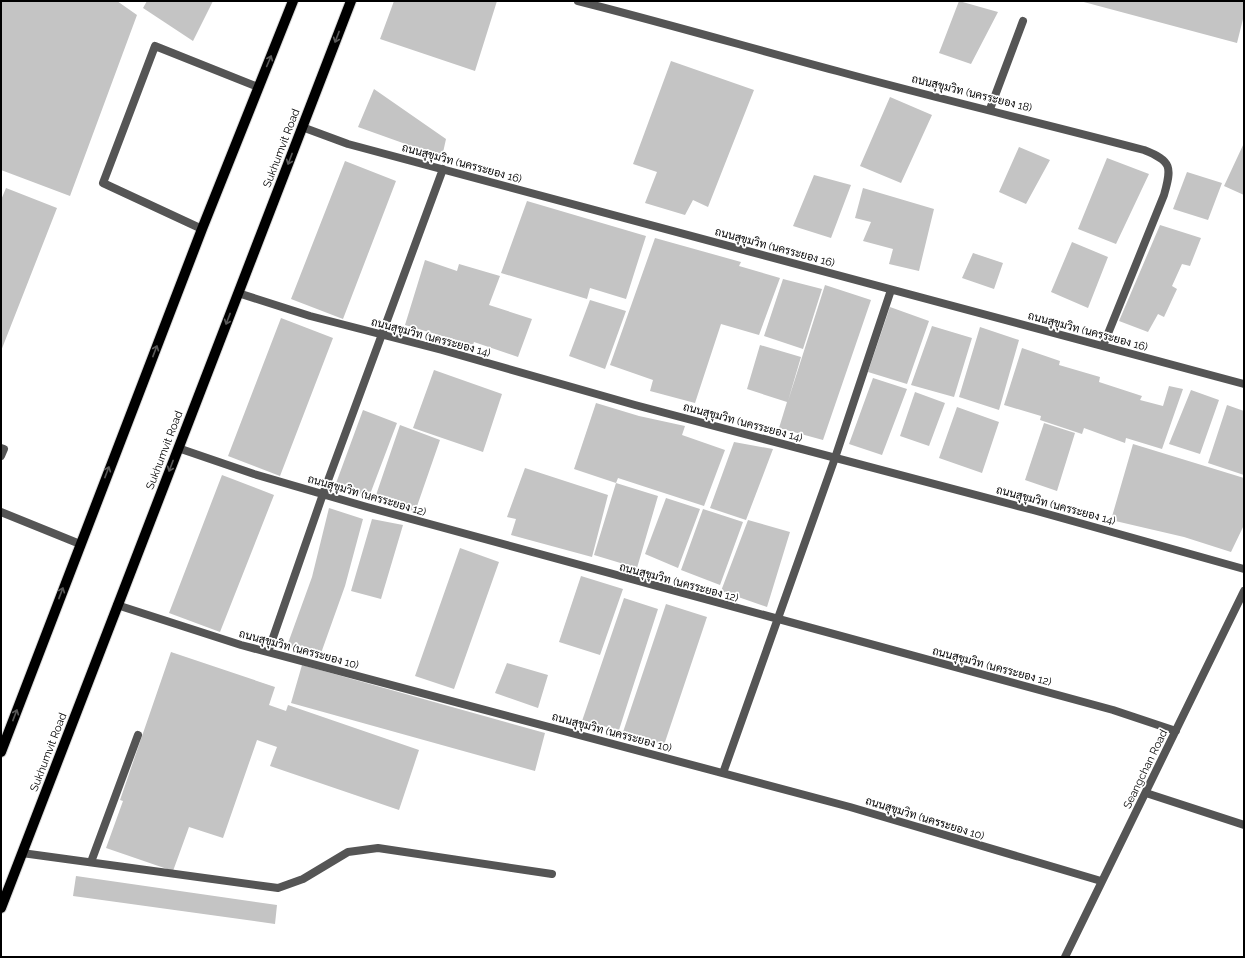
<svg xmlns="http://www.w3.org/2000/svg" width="1245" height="958" font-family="Raleway,Sarabun,sans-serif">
  <rect width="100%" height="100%" fill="#fff"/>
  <path fill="#c4c4c4" d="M1,1H117L137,15L70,196L1,170Z
    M147,1H213L193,41L143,8Z
    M394,1H497L475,71L380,39Z
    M959,1L998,12L971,64L939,53Z
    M1080,1H1244V15L1237,43Z
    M671,61L754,90L708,207L693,200L685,215L645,203L657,172L633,164Z
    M374,89L446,139L442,157L358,127Z
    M890,97L932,115L901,183L860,166Z
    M1244,143V195L1224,186Z
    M1019,147L1050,160L1026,204L999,192Z
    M1107,158L1149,174L1116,244L1078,229Z
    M345,161L396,181L343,319L291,299Z
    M1187,172L1222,183L1208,220L1173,209Z
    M814,175L851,185L831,238L793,226Z
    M6,188L57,208L1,351V200Z
    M863,188L934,209L919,271L889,264L893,249L863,241L871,222L855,218Z
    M527,201L646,236L626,299L590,288L587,299L501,273Z
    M1160,225L1201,238L1190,266L1182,264L1172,286L1177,289L1164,317L1158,314L1148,332L1119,321Z
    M655,238L741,262L739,266L780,278L759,335L721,324L695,403L650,391L653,380L610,365Z
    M1072,242L1108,257L1088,308L1051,292Z
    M973,253L1003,263L994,289L962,278Z
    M425,260L457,271L459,264L500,276L489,305L532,319L518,357L474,342L473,345L405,325Z
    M783,279L822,289L803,349L764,336Z
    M825,285L871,300L823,440L779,428L787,402L747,389L760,345L801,357L788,401Z
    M590,300L626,311L605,369L569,356Z
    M890,307L929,321L907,384L868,372Z
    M281,318L333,338L280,476L228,456Z
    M932,326L972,338L954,397L911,385Z
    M980,327L1019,340L999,410L959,397Z
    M1022,348L1060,361L1059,365L1100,377L1099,382L1142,396L1140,400L1163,406L1169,386L1183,389L1162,449L1126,438L1125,443L1084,428L1082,434L1040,420L1041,416L1004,405Z
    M434,370L502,394L483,452L413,428Z
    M873,378L907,389L882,455L849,444Z
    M1191,390L1219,400L1200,454L1169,444Z
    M915,392L945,403L929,446L900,436Z
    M596,403L639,416L685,426L682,435L725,450L704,506L618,478L616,483L574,469Z
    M1227,405L1244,411V475L1208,463Z
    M957,407L999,422L982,473L939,458Z
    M363,410L397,423L369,497L335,486Z
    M1044,423L1075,433L1057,491L1025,480Z
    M400,425L440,440L415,512L375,498Z
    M734,442L773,449L746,520L710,508Z
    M1133,444L1244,478V525L1231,552L1184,537L1111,520Z
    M525,468L608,495L592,557L511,535L516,519L507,517Z
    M222,475L274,495L220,632L169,613Z
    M616,483L658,496L637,568L594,555Z
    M666,498L700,509L678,568L645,554Z
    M329,508L363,519L345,586L320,656L287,646L312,577Z
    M703,509L743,522L720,585L681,570Z
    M372,519L403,525L381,599L351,591Z
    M748,520L790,532L767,607L721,591Z
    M460,548L499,562L454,689L415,676Z
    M581,576L623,589L600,655L559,642Z
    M624,598L658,609L619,730L582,721Z
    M666,604L707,617L664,745L623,732Z
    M171,652L275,687L269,705L286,711L288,705L419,750L399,810L270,766L277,747L257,740L223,838L189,827L173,871L106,848L123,801L120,800Z
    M507,663L548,675L538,708L495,693Z
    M302,665L545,733L535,771L291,703Z
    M76,876L277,905L275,924L73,896Z"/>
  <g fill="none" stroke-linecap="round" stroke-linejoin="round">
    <g stroke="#dbdbdb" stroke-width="12">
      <path id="primary" d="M1,752L202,229L293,1
        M1,908L351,1"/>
    </g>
    <path stroke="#555" stroke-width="8" d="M990,109L1023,21
      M202,229L103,183L155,46L258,87
      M1,448L4,449L1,456
      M1,512L80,544
      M22,853L278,888L303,879L348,852L378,848L552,874
      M91,862L138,735"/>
    <path stroke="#555" stroke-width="8" d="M578,1C665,23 751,48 837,71C939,99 1042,123 1144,150C1172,161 1172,167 1164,195L1103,346
      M302,127L348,144L1244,384
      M238,293L310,316L442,350L635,405L1033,510L1244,569
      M178,448L254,474L367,507L1113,710L1176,731
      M117,605L241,645L850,807L1101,881
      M268,652L323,494L443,169
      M723,773L835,458L891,290
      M1146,793L1244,825
      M1065,957L1244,591"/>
    <use href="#primary" stroke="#000" stroke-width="10"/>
  </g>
  <defs><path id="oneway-shaft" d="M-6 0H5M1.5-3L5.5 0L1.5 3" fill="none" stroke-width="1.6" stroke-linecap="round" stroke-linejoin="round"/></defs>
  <g stroke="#595959">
    <use href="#oneway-shaft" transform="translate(337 37) rotate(111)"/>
    <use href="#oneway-shaft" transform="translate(269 61) rotate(-67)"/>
    <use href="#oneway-shaft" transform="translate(290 159) rotate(111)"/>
    <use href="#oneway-shaft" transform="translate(228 319) rotate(111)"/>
    <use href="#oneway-shaft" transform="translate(155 351) rotate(-69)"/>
    <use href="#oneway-shaft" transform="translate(171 466) rotate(111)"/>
    <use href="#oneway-shaft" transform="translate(107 472) rotate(-69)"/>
    <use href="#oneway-shaft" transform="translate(61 593) rotate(-69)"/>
    <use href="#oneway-shaft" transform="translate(15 715) rotate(-69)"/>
  </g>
  <g text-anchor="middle" stroke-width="3.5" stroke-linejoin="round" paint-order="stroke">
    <g font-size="11" fill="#000" stroke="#fff">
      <text transform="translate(972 93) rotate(14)" y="4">ถนนสุขุมวิท (นครระยอง 18)</text>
      <text transform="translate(281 148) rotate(-69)" y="4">Sukhumvit Road</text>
      <text transform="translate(462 163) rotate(15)" y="4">ถนนสุขุมวิท (นครระยอง 16)</text>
      <text transform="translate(775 247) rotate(15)" y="4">ถนนสุขุมวิท (นครระยอง 16)</text>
      <text transform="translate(1088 331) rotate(15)" y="4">ถนนสุขุมวิท (นครระยอง 16)</text>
      <text transform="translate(431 337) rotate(15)" y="4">ถนนสุขุมวิท (นครระยอง 14)</text>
      <text transform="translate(743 422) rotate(15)" y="4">ถนนสุขุมวิท (นครระยอง 14)</text>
      <text transform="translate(164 450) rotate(-69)" y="4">Sukhumvit Road</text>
      <text transform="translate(367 495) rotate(16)" y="4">ถนนสุขุมวิท (นครระยอง 12)</text>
      <text transform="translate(1056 505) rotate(15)" y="4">ถนนสุขุมวิท (นครระยอง 14)</text>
      <text transform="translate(679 582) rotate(15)" y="4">ถนนสุขุมวิท (นครระยอง 12)</text>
      <text transform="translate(299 649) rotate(15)" y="4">ถนนสุขุมวิท (นครระยอง 10)</text>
      <text transform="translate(992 666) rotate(15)" y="4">ถนนสุขุมวิท (นครระยอง 12)</text>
      <text transform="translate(612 732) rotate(15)" y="4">ถนนสุขุมวิท (นครระยอง 10)</text>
      <text transform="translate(48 752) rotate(-69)" y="4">Sukhumvit Road</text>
      <text transform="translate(1145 769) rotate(-64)" y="4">Seangchan Road</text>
      <text transform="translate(925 818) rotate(17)" y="4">ถนนสุขุมวิท (นครระยอง 10)</text>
    </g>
  </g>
  <rect width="1245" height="958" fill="none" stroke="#000000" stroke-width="4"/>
</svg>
